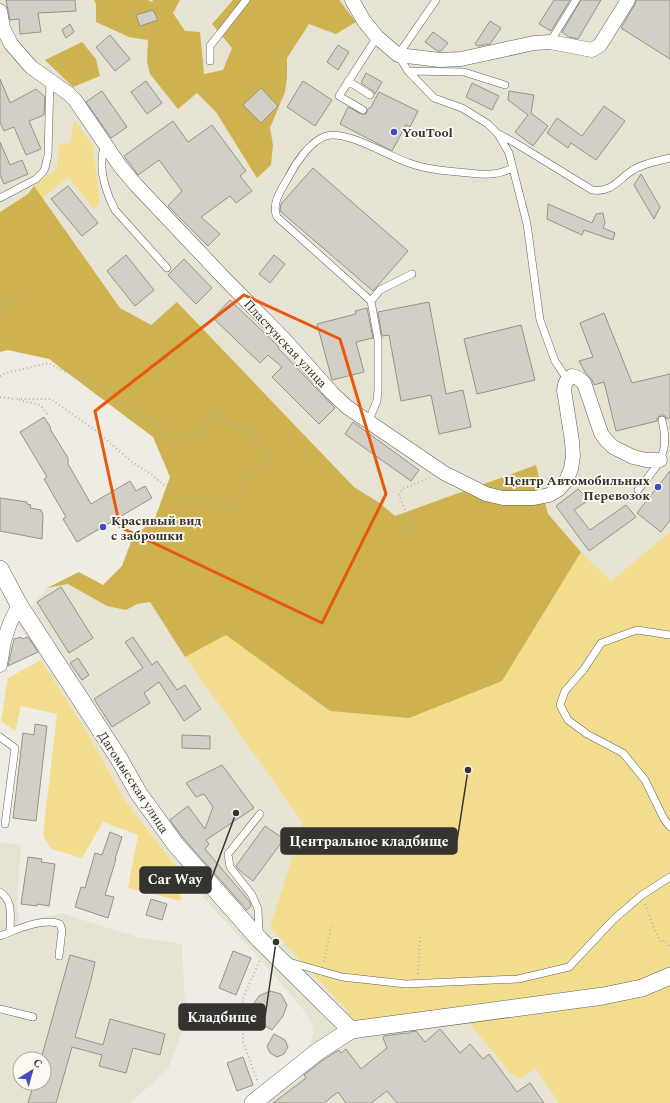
<svg xmlns="http://www.w3.org/2000/svg" width="670" height="1103" font-family="Spectral,serif">
  <rect width="100%" height="100%" fill="#efece3"/>
  <path fill="#e7e3d2" fill-rule="evenodd" d="M0,0H670V532L611,581L581,552L548,514L536,465L395,516L381,504L354,487L178,302L151,325L120,309L34,187L28,194L0,212Z
    M68,584L107,606L126,610L137,604L150,602L185,657L303,823L270,927L305,966L348,1011L338,1024L464,1017L511,1074L535,1068L559,1103H249L305,1059L312,1038L313,1031L312,1024L302,1008L260,959L186,879L126,802L84,727L20,627L9,623L26,612L47,588Z
    M0,842L21,845L17,903L19,923L61,913L140,938L182,944L186,1021L168,1069L130,1103H0ZM20,1059H44V1083H20Z"/>
  <path fill="#f2dc8e" d="M74,119L93,146L100,203L94,209L68,177L42,198L34,186L57,168L59,144L70,143Z
    M670,532V1103H559L535,1068L519,1079L511,1074L464,1017L337,1025L348,1011L305,966L270,927L303,823L185,657L226,635L330,711L502,681L581,552L611,581Z
    M41,660L84,727L126,802L186,879L180,890L181,901L128,888L138,835L103,822L82,858L51,849L43,835L57,714L21,706L15,731L1,721L8,678Z"/>
  <path fill="#ceb250" d="M94,0H148L152,2L153,0H180L173,13L185,31L200,32L204,74L223,70L232,48L212,24L233,0H339L356,22L336,34L309,24L287,58V78L285,92L270,128L273,145L271,165L257,178L216,112L197,93L178,109L150,74L147,62L148,40L129,37L96,22V4Z
    M82,42L96,59L100,76L73,87L45,60Z
    M34,186L120,308L151,325L177,302L354,487L381,504L395,516L536,465L548,514L581,552L502,681L409,718L330,711L226,635L185,657L150,602L137,604L126,610L107,606L68,584L47,588L79,572L103,585L122,566L132,539L155,518L170,477L153,437L49,359L8,350L0,352V212L28,194Z"/>
  <path fill="#d2d0c6" stroke="#95928a" d="M6,0H75L76,11L38,13L41,32L20,34L19,19L10,20Z
    M554,0H570L551,31L539,24Z
    M581,0H601L578,39L569,37L562,32Z
    M636,0H670V59L621,28L635,4Z
    M153,10L158,20L140,26L136,15Z
    M490,21L501,28L490,44L478,46L475,44Z
    M70,24L74,32L66,38L62,30Z
    M433,32L448,43L441,51H437L425,42Z
    M110,35L130,59L115,71L96,47Z
    M338,45L349,52L338,70L327,62Z
    M366,73L382,82L375,94L373,91L361,83Z
    M0,79L10,103L36,89L45,97L44,115L29,121L41,149L26,155L14,127L4,131L0,122Z
    M146,81L162,103L147,114L131,92Z
    M303,81L332,100L315,126L287,107Z
    M472,83L499,96L492,110L466,97Z
    M261,88L278,106L261,123L243,105Z
    M102,91L127,127L111,138L86,102Z
    M509,91L534,95L531,113L548,126L533,146L515,132L528,115L508,100Z
    M379,92L418,111L410,127L406,125L392,151L340,124L348,107L361,114H366L368,109L371,107Z
    M604,106L625,121L596,160L571,143L568,148L547,133L557,118L582,136Z
    M173,121L188,142L212,125L246,171L240,176L252,191L236,203L230,196L201,217L220,234L208,246L168,206L182,191L159,160L138,175L124,156Z
    M0,142L10,165L22,160L28,174L4,184L0,175Z
    M313,168L408,251L373,291L280,211L281,204Z
    M641,174L660,207L654,219L634,185Z
    M68,186L98,223L82,236L51,199Z
    M548,204L592,223L596,214L603,213L605,223L603,228L615,233L613,240L584,230L582,235L547,219Z
    M126,255L154,290L135,306L107,271Z
    M274,255L285,264L270,283L259,274Z
    M184,259L212,288L196,304L168,275Z
    M230,300L279,347L278,348L335,408L319,424L272,377L282,367L268,355L260,363L213,318Z
    M429,302L446,394L463,390L471,427L439,434L431,395L401,401L389,335L382,336L378,312Z
    M367,308L373,338L356,342L364,372L332,380L317,324L356,314L355,311Z
    M604,313L632,383L670,374V418L667,419L664,415H661L657,418V421L616,431L604,382L594,385L592,380L585,372L579,361L593,357L580,323Z
    M521,325L535,380L477,394L464,339Z
    M44,417L51,428L50,429L68,458V464L91,504L130,481L136,491L145,486L152,498L77,542L63,519L66,517L44,479L47,477L20,432Z
    M353,422L419,470L411,481L345,434Z
    M670,471V520L661,532L637,513Z
    M578,489L589,500L574,510L590,530L626,505L636,517L589,551L556,506Z
    M0,498L27,502V504L31,505L30,508L41,510L43,515L42,539L0,531Z
    M61,587L93,638L69,653L37,602Z
    M21,637L22,639L28,637L38,652L8,666L14,639Z
    M133,637L152,665L157,661L177,690L185,685L201,709L184,721L159,682L144,693L150,703L112,727L94,699L143,668L125,642Z
    M78,658L89,675L82,680L70,663Z
    M35,724L47,726L36,821L13,818L23,733L34,735Z
    M182,735L210,736V749L182,748Z
    M222,765L254,808L206,840L209,844L205,849L250,902L251,906L247,910L184,839L170,820L188,806L205,829L213,807L204,794L196,797L186,783Z
    M265,826L284,839L253,881L239,870L236,866Z
    M110,832L122,837L115,859H116L105,895L114,897L108,918L75,907L81,887L85,888L95,853L102,855Z
    M28,857L42,859L41,862L55,864L49,906L37,904V906L21,904Z
    M151,899L167,904L162,920L146,915Z
    M233,951L251,958L236,995L219,988Z
    M70,955L95,962L91,980L75,1037L103,1045L110,1019L165,1034L160,1055L133,1048L126,1073L99,1066L102,1055L72,1047L56,1103H28L34,1083H44V1059H41Z
    M270,991L281,994L287,1005L283,1016L272,1030L258,1022L249,1011L259,996Z
    M440,1029L460,1053L470,1044L483,1059L489,1054L517,1092L530,1083L544,1103H397L387,1091L371,1103H346L338,1092L324,1103H273L306,1078L304,1075L323,1060L339,1050L341,1053L346,1049L361,1069L387,1048L383,1038L384,1036L406,1033L408,1034L410,1032L416,1031L425,1042Z
    M274,1034L285,1040L288,1047L284,1054L277,1057L270,1053L267,1046Z
    M243,1057L253,1085L237,1091L227,1063Z"/>
  <g fill="none" stroke-linecap="round" stroke-linejoin="round">
    <g stroke="#64625a" stroke-width="8">
      <path id="service" d="M436,0L398,55L408,71L434,98L462,108L488,124L498,134L509,153L527,224L540,320L555,361L567,379
        M550,42L576,0
        M210,61V46L246,0
        M408,71L464,72L505,85
        M348,81L370,95
        M363,110L339,96L377,37
        M499,134L517,144L592,190C613,193 618,179 633,170C644,163 658,161 670,158
        M104,146C103,151 102,156 102,162C101,177 108,197 115,210L167,268
        M0,198L36,179L43,172L45,168L48,155L50,80
        M371,301L277,217C271,204 281,190 288,178C295,164 310,141 326,136C347,130 388,156 409,163C428,170 448,171 469,173C476,174 483,175 490,174C498,174 506,171 513,168
        M368,422L377,401L378,390V340L371,301L380,290L412,274
        M638,490C647,478 661,464 664,448C666,438 664,429 662,420
        M670,635L637,630L601,643L584,669L565,691L560,705L568,720L587,734L623,753L645,780L664,819L670,827
        M0,737L15,748L5,824
        M0,892C14,901 10,918 10,932
        M259,935L258,909L252,895L230,867L228,854L260,814
        M0,936C16,930 43,917 60,924L62,930L59,956
        M289,962L342,977L406,984L518,979L569,967L614,919L642,895L670,877
        M0,1009L33,1017"/>
    </g>
    <g stroke="#64625a" stroke-width="15">
      <path id="minor" d="M352,0L364,21L377,37L398,55L440,60L461,59L534,43L550,42L592,50L600,45L628,0
        M0,11L3,28L11,44L31,67L69,94L75,100L120,166L136,185L224,278L284,339L332,393L347,407L444,473L486,494L503,498H534L549,495L559,489L566,481L571,469L573,456L572,441L564,390C565,383 566,380 572,376L578,378L584,383L601,433L606,440L613,447L633,457L646,460H660
        M0,665L4,641L10,623L19,605"/>
    </g>
    <g stroke="#64625a" stroke-width="18">
      <path id="tertiary" d="M0,569L19,605L118,757L139,794L176,845L259,939L351,1030
        M253,1103L317,1052L351,1030L603,996L642,988L670,976"/>
    </g>
    <path stroke="#b5b3ac" stroke-width="2" stroke-dasharray="1 3" stroke-linecap="butt" d="M0,324L2,320L3,306L26,295
      M0,376L6,373L48,363L103,390L149,418L175,442L203,432L212,413L249,433L269,459L244,476L238,508L204,504L179,498L151,474L132,462L96,431L51,399H15
      M0,397L15,399
      M19,400L40,405L49,416
      M401,532L413,527L403,505L399,495L402,489L430,478
      M645,904L656,933L661,942L665,940L670,947
      M324,962L331,926
      M418,974L420,937
      M257,1080L243,1042V998L260,960"/>
    <use href="#service" stroke="#fff" stroke-width="7"/>
    <use href="#minor" stroke="#fff" stroke-width="14"/>
    <use href="#tertiary" stroke="#fff" stroke-width="17"/>
  </g>
  <path fill="none" stroke="#e8590c" stroke-width="3" stroke-linejoin="round" d="M244,295L340,339L386,494L322,623L120,527L95,411Z"/>
  <g fill="#424cc0" stroke="#fcf9f0" stroke-width="1.5">
    <circle cx="394" cy="132" r="4"/>
    <circle cx="658" cy="487" r="4"/>
    <circle cx="103" cy="527" r="4"/>
  </g>
  <g text-anchor="middle" stroke-width="3.5" stroke-linejoin="round" paint-order="stroke">
    <g font-size="13" font-weight="bold" fill="#343330" stroke="#fcf9f0" text-anchor="start">
      <text x="402" y="137">YouTool</text>
      <text x="650" y="485" text-anchor="end">Центр Автомобильных<tspan x="650" dy="15">Перевозок</tspan></text>
      <text x="111" y="525">Красивый вид<tspan x="111" dy="15">с заброшки</tspan></text>
    </g>
    <g font-size="13" fill="#343330" stroke="#fcf9f0">
      <text transform="translate(286 343) rotate(47)" y="5">Пластунская улица</text>
      <text transform="translate(134 782) rotate(57)" y="5">Дагомысская улица</text>
    </g>
  </g>
  <path fill="none" stroke="#343330" stroke-width="1.5" d="M468 770L457 841M236 813L211 880M276 942L265 1017"/>
  <g fill="#343330" stroke="#fcf9f0" stroke-width="1.5">
    <circle cx="468" cy="770" r="4"/>
    <circle cx="236" cy="813" r="4"/>
    <circle cx="276" cy="942" r="4"/>
  </g>
  <g fill="#343330" stroke="#343330" stroke-width="1.5">
    <rect x="281" y="828" width="176" height="26" rx="4"/>
    <rect x="140" y="867" width="71" height="26" rx="4"/>
    <rect x="179" y="1004" width="86" height="26" rx="4"/>
  </g>
  <g font-size="14" text-anchor="middle" font-weight="bold" fill="#fff">
    <text x="369" y="846">Центральное кладбище</text>
    <text x="175" y="884">Car Way</text>
    <text x="222" y="1022">Кладбище</text>
  </g>
  <g transform="translate(32 1071) rotate(37)"><circle r="19" fill="#fcf9f0" stroke="#acaaa3"/>
  <path d="M0-3L7 15L0 10L-7 15Z" fill="#424cc0"/>
  <text y="-6" font-size="11" font-weight="bold" text-anchor="middle" fill="#343330">С</text>
  </g>
</svg>
